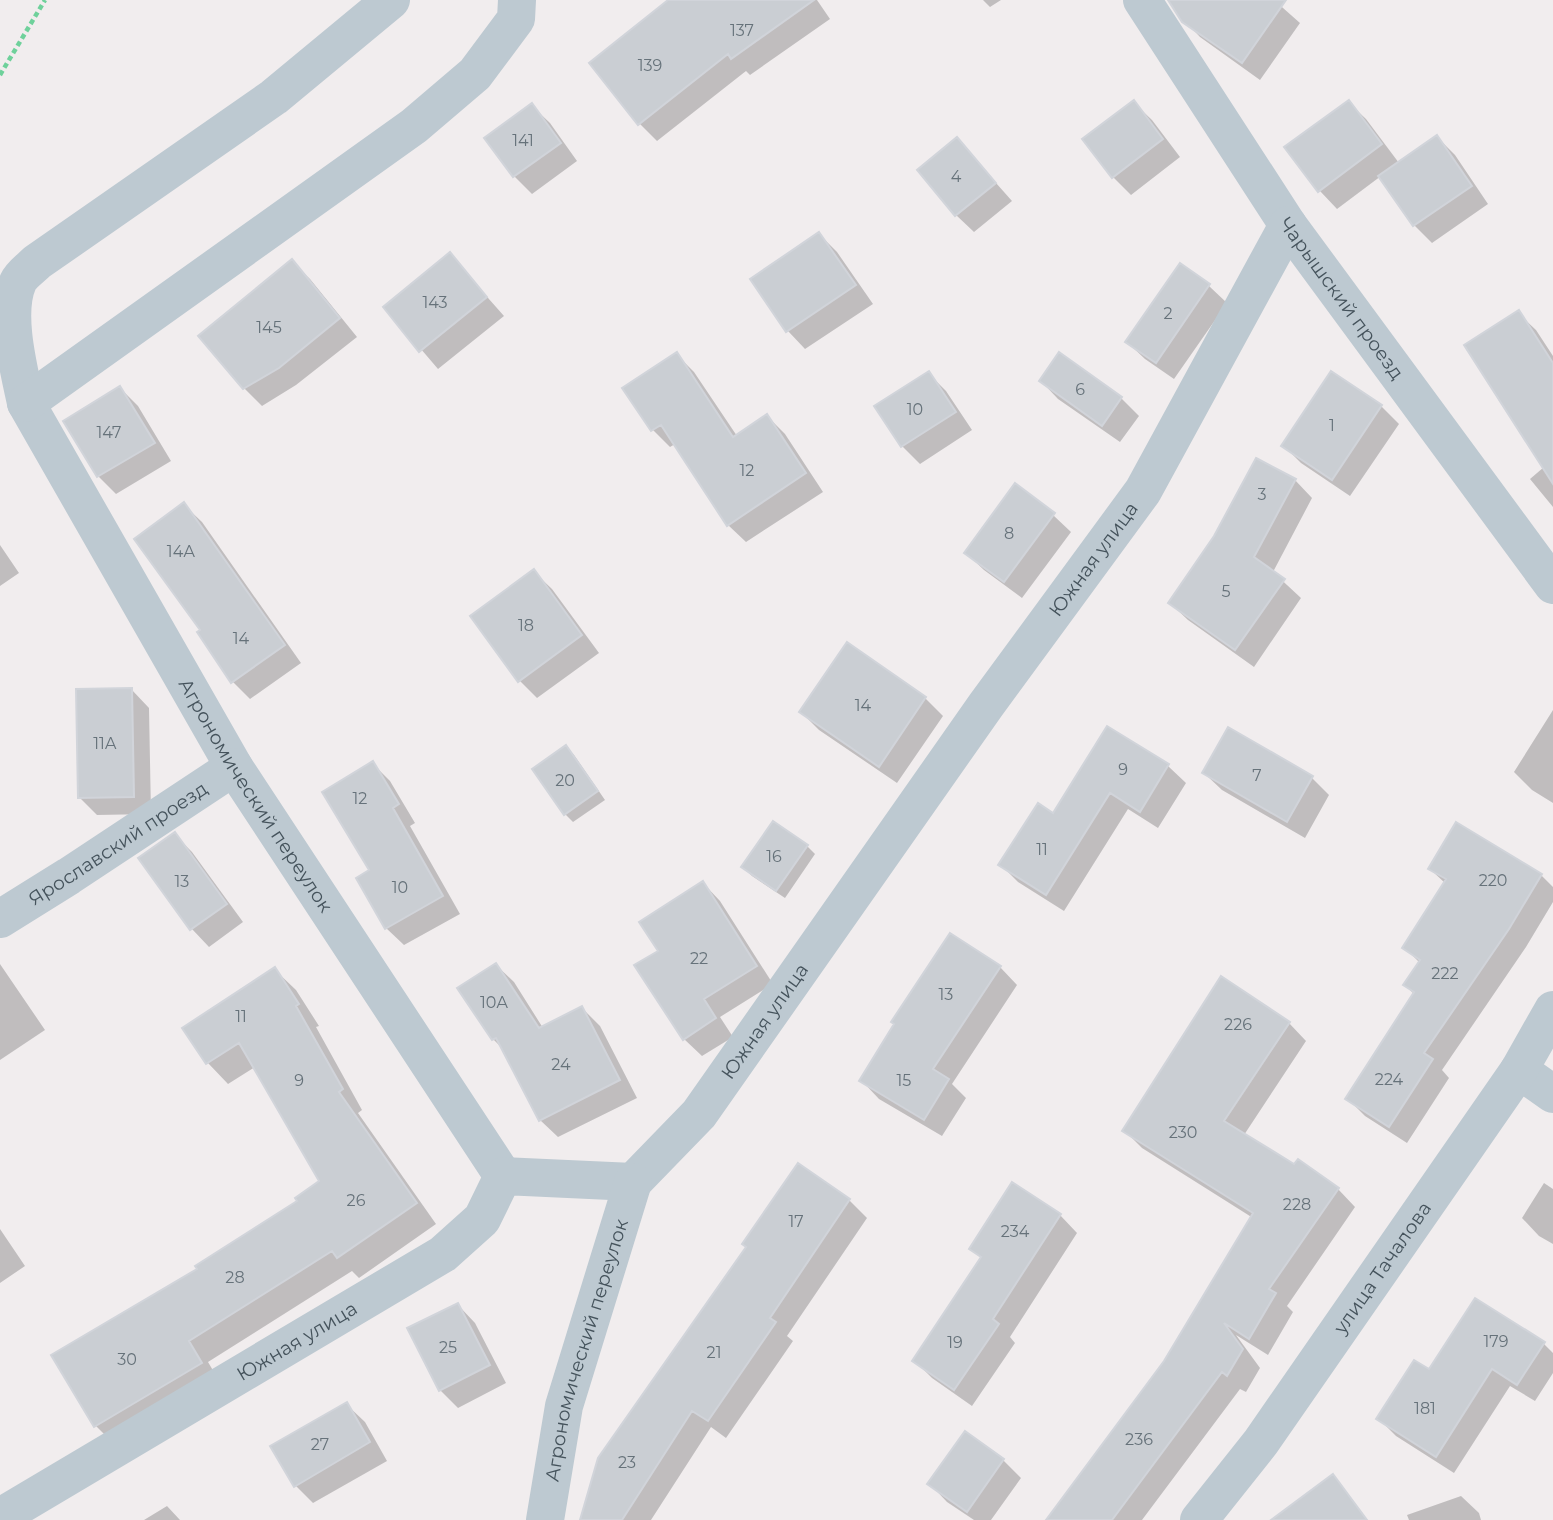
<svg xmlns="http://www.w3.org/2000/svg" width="1553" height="1520" font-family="Montserrat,sans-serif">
  <rect width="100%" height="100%" fill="#f1edee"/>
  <path fill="#0003" d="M672,0H817L830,19L750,75L746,71L657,141L640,124Z
    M983,0H1001L990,7Z
    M1196,0H1274L1300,23L1260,80L1200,37L1183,19Z
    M1348,102L1366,119L1399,163L1437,137L1455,155L1488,204L1432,243L1414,225L1381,176L1337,209L1320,191L1287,147Z
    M1134,103L1152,120L1180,157L1131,195L1113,177L1085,139Z
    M532,106L550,123L577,161L532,194L514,176L487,138Z
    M957,139L1012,201L974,232L956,215Z
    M819,234L837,252L873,304L805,349L788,331L752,279Z
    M450,255L504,316L438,369L385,307Z
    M292,262L310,279L357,337L296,385L262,406L244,388Z
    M1180,266L1209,286L1227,303L1174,379L1145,359L1127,342Z
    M1518,313L1536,330L1553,356V507L1530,479L1544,467Z
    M676,354L694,372L737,436L767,416L785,434L823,492L746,542L728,525L675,444L670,447L653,430Z
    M1059,355L1121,398L1139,416L1120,442L1058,399L1041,381Z
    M928,373L946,391L972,430L920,464L902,446Z
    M120,388L138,406L171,461L116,494L98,476Z
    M1381,406L1399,424L1350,496L1301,463L1283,445Z
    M1295,480L1312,498L1273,572L1301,598L1254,667L1188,620L1170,603Z
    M184,505L202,522L301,663L250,699L232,681L202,630Z
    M1053,515L1071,532L1022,598L984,570L966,553Z
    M0,545L19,573L0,586Z
    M534,572L552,589L599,653L537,698L520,681Z
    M132,690L149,708L151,814L97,815L79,797Z
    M925,698L943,716L897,783L819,730L801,712Z
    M1553,710V803L1532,790L1514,772Z
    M566,747L574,755L605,800L573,822L565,814Z
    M372,763L390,781L415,823L410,826L460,914L404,945L386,928L372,871Z
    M1168,766L1186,783L1158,828L1128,809L1064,911L1018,882L1001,865L1054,815Z
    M1204,773L1312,778L1329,795L1305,838L1222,790Z
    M175,835L192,852L243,922L209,947L192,929L140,858Z
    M807,846L815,854L785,898L752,876L743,867Z
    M1430,869L1541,875L1553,887V902L1526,947L1442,1070L1449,1078L1407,1143L1365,1116L1347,1098L1414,994L1405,985L1420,963L1404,947L1446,884Z
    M703,883L720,901L773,984L720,1017L733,1037L702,1056L684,1039Z
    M0,964L45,1030L0,1060Z
    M496,965L514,982L543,1028L582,1008L600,1026L637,1098L558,1137L540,1120L505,1051L493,1039Z
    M1000,967L1017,985L952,1084L966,1098L942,1136L879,1099L862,1081Z
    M275,970L296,990L319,1026L316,1027L362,1110L358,1113L436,1224L359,1278L352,1271L208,1362L221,1384L116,1446L96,1426L200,1270L299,1202L321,1181L255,1067L228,1084L208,1063L185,1028Z
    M1289,1023L1306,1041L1244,1135L1295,1167L1338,1189L1355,1207L1287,1306L1293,1312L1268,1355L1236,1335L1260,1368L1246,1392L1240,1389L1142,1520H1049L1166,1362L1253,1218L1142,1148L1125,1131Z
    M798,1166L849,1200L867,1218L787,1336L793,1341L726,1438L711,1427L651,1520H582Z
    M1544,1183L1553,1189V1244L1539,1236L1522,1218Z
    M1060,1215L1077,1233L1010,1337L1015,1343L972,1406L932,1378L914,1360L982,1259L971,1249Z
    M0,1229L25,1266L0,1283Z
    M458,1305L475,1323L506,1383L458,1408L440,1390Z
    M1543,1343L1553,1353V1373L1535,1401L1510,1386L1454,1473L1396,1436L1379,1419L1430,1372Z
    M347,1405L365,1422L387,1461L313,1503L295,1485Z
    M1003,1460L1021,1478L991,1520H974L947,1502L930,1484Z
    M1461,1496L1479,1513L1481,1520H1409L1407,1515Z
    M167,1506L180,1520H144Z"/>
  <path fill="#caced3" stroke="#d1d4da" stroke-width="2" d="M668,0H814L731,59L728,54L638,125L589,63Z
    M1168,0H1286L1242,63L1182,22Z
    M1134,100L1163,139L1112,178L1082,139Z
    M1349,100L1382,144L1318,192L1284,147Z
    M532,103L561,143L513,177L484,138Z
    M1437,135L1472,186L1413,226L1378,176Z
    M957,137L996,183L955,216L917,170Z
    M819,232L856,285L786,332L750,279Z
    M450,252L487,297L419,352L383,307Z
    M292,259L340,318L279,368L243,389L198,336Z
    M1180,263L1210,284L1156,363L1125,342Z
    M1519,310L1553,363V484L1464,345Z
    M677,352L733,437L767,414L806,473L727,526L661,425L651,431L622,388Z
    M1059,352L1122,397L1102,426L1039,381Z
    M929,371L956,412L901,447L874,406Z
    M1331,371L1382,405L1332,480L1281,446Z
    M120,386L155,443L97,477L63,421Z
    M1256,458L1296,479L1254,557L1285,579L1235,650L1168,603L1214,536Z
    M1015,483L1055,513L1004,582L964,553Z
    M184,502L285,645L231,683L197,632L200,630L134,539Z
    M534,569L582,635L518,682L470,616Z
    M847,642L926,697L879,767L799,712Z
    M132,688L134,797L78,798L76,689Z
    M1107,726L1169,764L1140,812L1110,793L1046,895L998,865L1038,803L1053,813Z
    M1228,727L1313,776L1287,822L1202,773Z
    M566,745L598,791L564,815L532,769Z
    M373,761L399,804L393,808L443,896L385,929L356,878L369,870L322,792Z
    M773,821L808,845L776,891L741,867Z
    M1456,822L1542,874L1509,929L1424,1053L1433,1059L1389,1127L1345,1099L1414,992L1403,985L1420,960L1402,948L1446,879L1428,869Z
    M175,832L227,904L190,930L138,858Z
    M703,881L757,966L704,999L716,1018L683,1040L634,965L658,951L639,922Z
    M950,933L1001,966L933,1069L949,1079L924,1120L859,1081L894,1024L891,1022Z
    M496,963L539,1028L582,1006L620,1080L539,1121L496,1038L492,1040L457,988Z
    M275,967L299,1004L296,1006L343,1089L339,1092L417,1203L337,1258L332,1251L189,1341L202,1363L94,1427L51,1355L197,1269L195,1266L297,1201L295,1198L319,1181L239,1043L206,1064L182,1028Z
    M1221,976L1290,1022L1224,1121L1294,1164L1298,1159L1339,1188L1269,1289L1276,1293L1249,1339L1224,1323L1243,1349L1227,1376L1222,1372L1112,1520H1046L1164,1361L1253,1213L1122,1131Z
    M798,1163L850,1199L770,1318L776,1322L708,1421L692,1411L622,1520H580L598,1458L746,1247L742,1244Z
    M1012,1182L1061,1214L993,1319L999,1324L954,1390L912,1361L981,1257L969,1249Z
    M1475,1298L1545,1342L1517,1385L1492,1369L1436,1457L1376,1419L1414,1360L1429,1369Z
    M458,1303L490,1365L439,1391L407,1328Z
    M347,1402L370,1442L294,1487L270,1446Z
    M965,1431L1004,1459L967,1512L927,1484Z
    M1333,1474L1367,1520H1271Z"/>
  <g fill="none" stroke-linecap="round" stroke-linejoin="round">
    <path stroke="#6fd19b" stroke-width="4.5" stroke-dasharray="5 3.5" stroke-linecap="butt" d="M0,75L45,0"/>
    <g stroke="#bdc9d1" stroke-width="38">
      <path id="s1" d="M391,0L274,97L37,262C31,268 21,275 18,282C4,314 19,370 26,403L234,767L503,1176"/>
      <path id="s2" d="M1142,0L1288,225L1553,585"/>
      <path d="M26,403L414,126L475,74L516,19L517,0"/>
      <path id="s3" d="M0,919L69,876L234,767"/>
      <path d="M1519,1070L1553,1094"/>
      <path id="s4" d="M0,1517L443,1254L482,1219L503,1176L633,1182L699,1114L986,705L1143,491L1288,225"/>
      <path id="s5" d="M545,1520L564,1406L633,1182"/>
      <path id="s6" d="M1199,1520L1261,1442L1519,1070L1553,1010"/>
    </g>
  </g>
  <g text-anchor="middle" stroke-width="5" stroke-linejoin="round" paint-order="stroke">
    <g font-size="16" fill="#66727a">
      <text x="742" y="36">137</text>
      <text x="650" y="71">139</text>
      <text x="523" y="146">141</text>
      <text x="956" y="182">4</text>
      <text x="435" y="308">143</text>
      <text x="1168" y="319">2</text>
      <text x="269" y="333">145</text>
      <text x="1080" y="395">6</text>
      <text x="915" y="415">10</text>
      <text x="1332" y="431">1</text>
      <text x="109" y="438">147</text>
      <text x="747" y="476">12</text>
      <text x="1262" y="500">3</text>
      <text x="1009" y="539">8</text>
      <text x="181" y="557">14А</text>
      <text x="1226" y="597">5</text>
      <text x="526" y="631">18</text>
      <text x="241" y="644">14</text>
      <text x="863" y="711">14</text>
      <text x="105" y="749">11А</text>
      <text x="1123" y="775">9</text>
      <text x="1257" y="781">7</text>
      <text x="565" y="786">20</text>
      <text x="360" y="804">12</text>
      <text x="1042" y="855">11</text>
      <text x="774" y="862">16</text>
      <text x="1493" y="886">220</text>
      <text x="182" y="887">13</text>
      <text x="400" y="893">10</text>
      <text x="699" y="964">22</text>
      <text x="1445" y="979">222</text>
      <text x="946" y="1000">13</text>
      <text x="494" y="1008">10А</text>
      <text x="241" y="1022">11</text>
      <text x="1238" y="1030">226</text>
      <text x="561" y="1070">24</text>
      <text x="1389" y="1085">224</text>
      <text x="299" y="1086">9</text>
      <text x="904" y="1086">15</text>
      <text x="1183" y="1138">230</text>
      <text x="356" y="1206">26</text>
      <text x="1297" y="1210">228</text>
      <text x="796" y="1227">17</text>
      <text x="1015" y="1237">234</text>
      <text x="235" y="1283">28</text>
      <text x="1496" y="1347">179</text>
      <text x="955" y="1348">19</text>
      <text x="448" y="1353">25</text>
      <text x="714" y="1358">21</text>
      <text x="127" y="1365">30</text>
      <text x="1425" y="1414">181</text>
      <text x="1139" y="1445">236</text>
      <text x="320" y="1450">27</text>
      <text x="627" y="1468">23</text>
    </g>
    <g font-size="19" fill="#45535c" stroke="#fff">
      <text dy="7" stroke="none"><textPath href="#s2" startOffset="359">Чарышский проезд</textPath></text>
      <text dy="7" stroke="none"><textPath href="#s4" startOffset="1521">Южная улица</textPath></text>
      <text dy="7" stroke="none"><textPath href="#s1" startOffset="1046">Агрономический переулок</textPath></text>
      <text dy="7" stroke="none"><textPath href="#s3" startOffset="140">Ярославский проезд</textPath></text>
      <text dy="7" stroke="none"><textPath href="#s4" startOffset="954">Южная улица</textPath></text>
      <text dy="7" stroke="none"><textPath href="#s6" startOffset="312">улица Тачалова</textPath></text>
      <text dy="7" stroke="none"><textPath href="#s4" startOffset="345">Южная улица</textPath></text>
      <text dy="7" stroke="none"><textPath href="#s5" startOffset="175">Агрономический переулок</textPath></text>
    </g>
  </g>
</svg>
